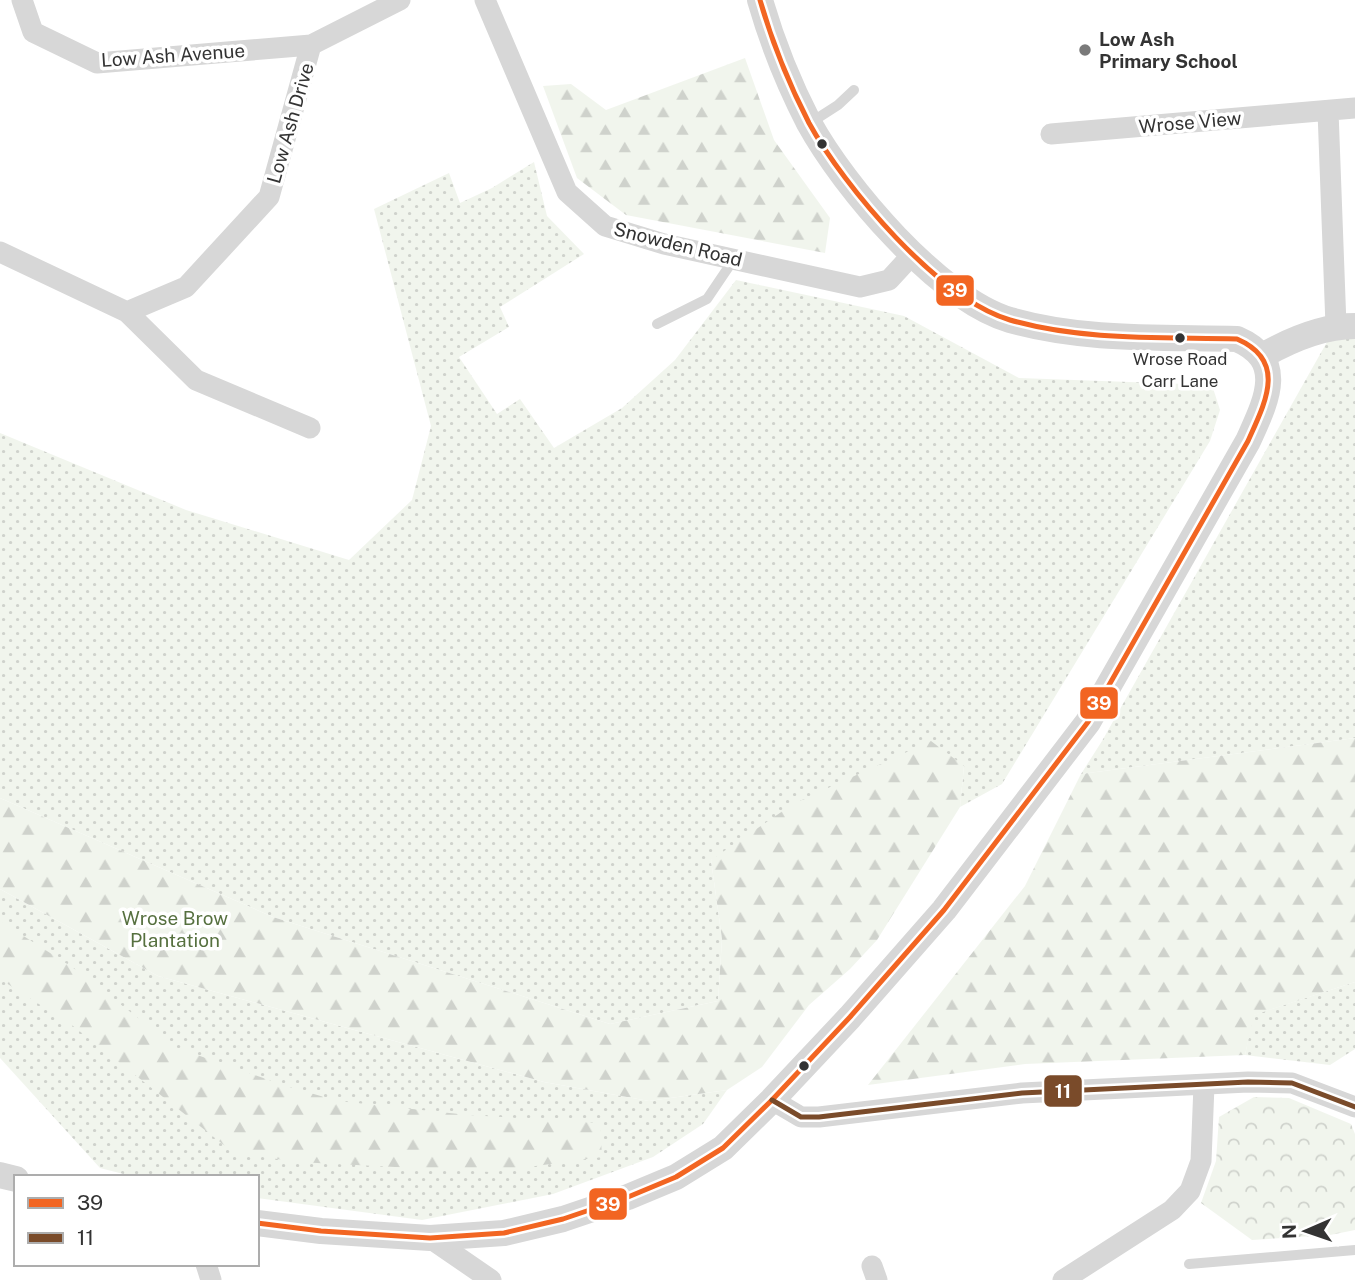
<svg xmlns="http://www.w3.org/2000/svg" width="1355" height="1280" font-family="'Public Sans',sans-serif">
  <defs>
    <pattern id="grass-dots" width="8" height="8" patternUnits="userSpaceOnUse" patternTransform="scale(1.75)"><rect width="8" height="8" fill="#f1f5ed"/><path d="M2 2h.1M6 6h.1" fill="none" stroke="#cfd2cc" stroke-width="1.8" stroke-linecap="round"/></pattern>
    <pattern id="forest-firs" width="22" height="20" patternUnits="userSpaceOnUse" patternTransform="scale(1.75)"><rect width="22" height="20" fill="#f1f5ed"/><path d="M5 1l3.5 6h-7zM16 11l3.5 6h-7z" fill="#cfd2cc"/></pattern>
    <pattern id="park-crowns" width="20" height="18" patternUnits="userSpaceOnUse" patternTransform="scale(1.75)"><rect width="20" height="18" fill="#f1f5ed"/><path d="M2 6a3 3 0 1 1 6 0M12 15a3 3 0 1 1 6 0" fill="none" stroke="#cfd2cc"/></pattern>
  </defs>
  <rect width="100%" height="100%" fill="#fff"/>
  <path fill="url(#grass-dots)" d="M534,162L547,216L584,254L500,307L509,327L459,357L497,414L520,399L554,448L622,408L675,360L736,280L904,316L1019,378L1212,385L1220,410L1210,441L1002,784L960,807L964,766L711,860L722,939L718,1001L610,1024L273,917L0,798V433L186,510L349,560L412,500L431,426L374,209L449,173L460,203L492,188Z
    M1336,326L1355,329V738L1081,774L1102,741Z
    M0,889L158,976L544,1082L649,1101L727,1090L703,1124L653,1157L553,1194L422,1220L257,1198V1177H135L100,1168L0,1058Z
    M1355,982V1049L1330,1065L1245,1055L1253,1015Z"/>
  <path fill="url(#forest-firs)" d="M745,58L774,140L830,218L825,253L626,215L577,178L543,86L571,84L606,110Z
    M1355,738V982L1254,1015L1245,1055L1025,1064L868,1085L1025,886L1081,774Z
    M931,741L964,766L960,807L877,940L850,969L809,1005L762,1067L727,1090L649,1101L544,1082L158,976L0,889V798L273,917L610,1024L718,1001L722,939L711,860L793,804Z
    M0,921L72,967L177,1048L286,1086L338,1101L468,1115L600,1123L602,1157L492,1172L298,1162L234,1153L73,1026L0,979Z"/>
  <path fill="url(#park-crowns)" d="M1254,1097L1289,1098L1351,1124L1355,1134V1230L1330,1235L1252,1240L1201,1203L1216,1161L1219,1117Z"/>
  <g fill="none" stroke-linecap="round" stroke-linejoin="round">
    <path stroke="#d7d7d7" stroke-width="10" d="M810,123L838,105L854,90
      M657,324L707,299L734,259
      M1189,1264L1355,1250"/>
    <path stroke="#d7d7d7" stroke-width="21" d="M22,0L33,32L97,63L311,45
      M485,0L567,192L605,226L664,244L860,287L889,280L912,255
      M1328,111L1336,326
      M1051,134L1355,108
      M0,252L127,312L186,287L269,197L311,45L400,0
      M127,312L196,380L310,428
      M772,1100L801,1117H819L1022,1093L1248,1082L1292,1083L1355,1107
      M430,1238L491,1280
      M206,1264L211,1280
      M872,1266L877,1280
      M1063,1280L1172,1210L1190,1191L1201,1161L1204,1085"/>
    <path stroke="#d7d7d7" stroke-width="26" d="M1262,356C1290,340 1323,326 1355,326
      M0,1175L16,1179
      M257,1223L321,1231L430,1238L504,1233L563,1219L628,1197L676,1177L723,1148L772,1100L850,1017L944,910L1088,722L1248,441C1265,403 1288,361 1237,339C1162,337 1083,341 1010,320C939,299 844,187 809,123C789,84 772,42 760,0"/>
    <g stroke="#fff" stroke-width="10">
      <path id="bus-1" d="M257,1223L321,1231L430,1238L504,1233L563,1219L628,1197L676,1177L723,1148L772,1100L850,1017L944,910L1088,722L1248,441C1265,403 1288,361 1237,339C1162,337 1083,341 1010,320C939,299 844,187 809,123C789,84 772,42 760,0"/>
    </g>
    <g stroke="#fff" stroke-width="10">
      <path id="bus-2" d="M772,1100L801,1117H819L1022,1093L1248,1082L1292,1083L1355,1107"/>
    </g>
    <use href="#bus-1" stroke="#f26522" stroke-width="5"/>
    <use href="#bus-2" stroke="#7a4b2a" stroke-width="5"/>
  </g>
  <circle fill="#7a7a7a" stroke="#fff" stroke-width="2.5" cx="1085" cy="50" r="7"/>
  <g fill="#333" stroke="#fff" stroke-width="2.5">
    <circle cx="822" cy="144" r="6"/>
    <circle cx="1180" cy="338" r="6"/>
    <circle cx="804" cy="1066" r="6"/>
  </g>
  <g text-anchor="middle" stroke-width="7" stroke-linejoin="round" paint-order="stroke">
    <g font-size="17" fill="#333" stroke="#fff">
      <text x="1180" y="365">Wrose Road<tspan x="1180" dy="22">Carr Lane</tspan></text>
    </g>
    <g font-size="19" font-weight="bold" fill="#333" stroke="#fff" text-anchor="start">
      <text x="1099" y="46">Low Ash<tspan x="1099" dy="22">Primary School</tspan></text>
    </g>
    <g font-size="19" fill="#333" stroke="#fff">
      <text transform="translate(173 55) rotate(-4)" y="7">Low Ash Avenue</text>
      <text transform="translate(1190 122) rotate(-5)" y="7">Wrose View</text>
      <text transform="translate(290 123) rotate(-74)" y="7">Low Ash Drive</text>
      <text transform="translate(678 244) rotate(14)" y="7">Snowden Road</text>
    </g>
    <g font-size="19" fill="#56703f" stroke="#fff">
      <text x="175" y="925">Wrose Brow<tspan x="175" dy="22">Plantation</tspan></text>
    </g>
  </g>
  <g stroke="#fff" stroke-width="2.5">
    <rect x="935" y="274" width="40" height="33" rx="7" fill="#f26522"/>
    <rect x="1079" y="686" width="40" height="34" rx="7" fill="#f26522"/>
    <rect x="1043" y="1074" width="40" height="34" rx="7" fill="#7a4b2a"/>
    <rect x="588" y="1187" width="40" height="34" rx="7" fill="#f26522"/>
  </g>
  <g font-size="19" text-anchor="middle" font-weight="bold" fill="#fff">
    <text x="955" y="297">39</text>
    <text x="1099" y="710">39</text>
    <text x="1063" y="1098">11</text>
    <text x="608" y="1211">39</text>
  </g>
  <rect x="14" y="1175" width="245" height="91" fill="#ffffff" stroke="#adadad" stroke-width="2"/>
  <rect x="28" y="1198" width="35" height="10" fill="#f26522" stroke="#adadad" stroke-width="2"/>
  <text x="77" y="1210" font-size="21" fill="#333333">39</text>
  <rect x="28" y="1233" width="35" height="10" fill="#7a4b2a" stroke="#adadad" stroke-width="2"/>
  <text x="77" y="1245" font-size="21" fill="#333333">11</text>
  <g transform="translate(1306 1231) rotate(268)" stroke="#ffffff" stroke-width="5" paint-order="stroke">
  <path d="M0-5L12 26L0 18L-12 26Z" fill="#333333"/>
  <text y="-10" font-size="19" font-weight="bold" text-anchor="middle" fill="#333333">N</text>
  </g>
</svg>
